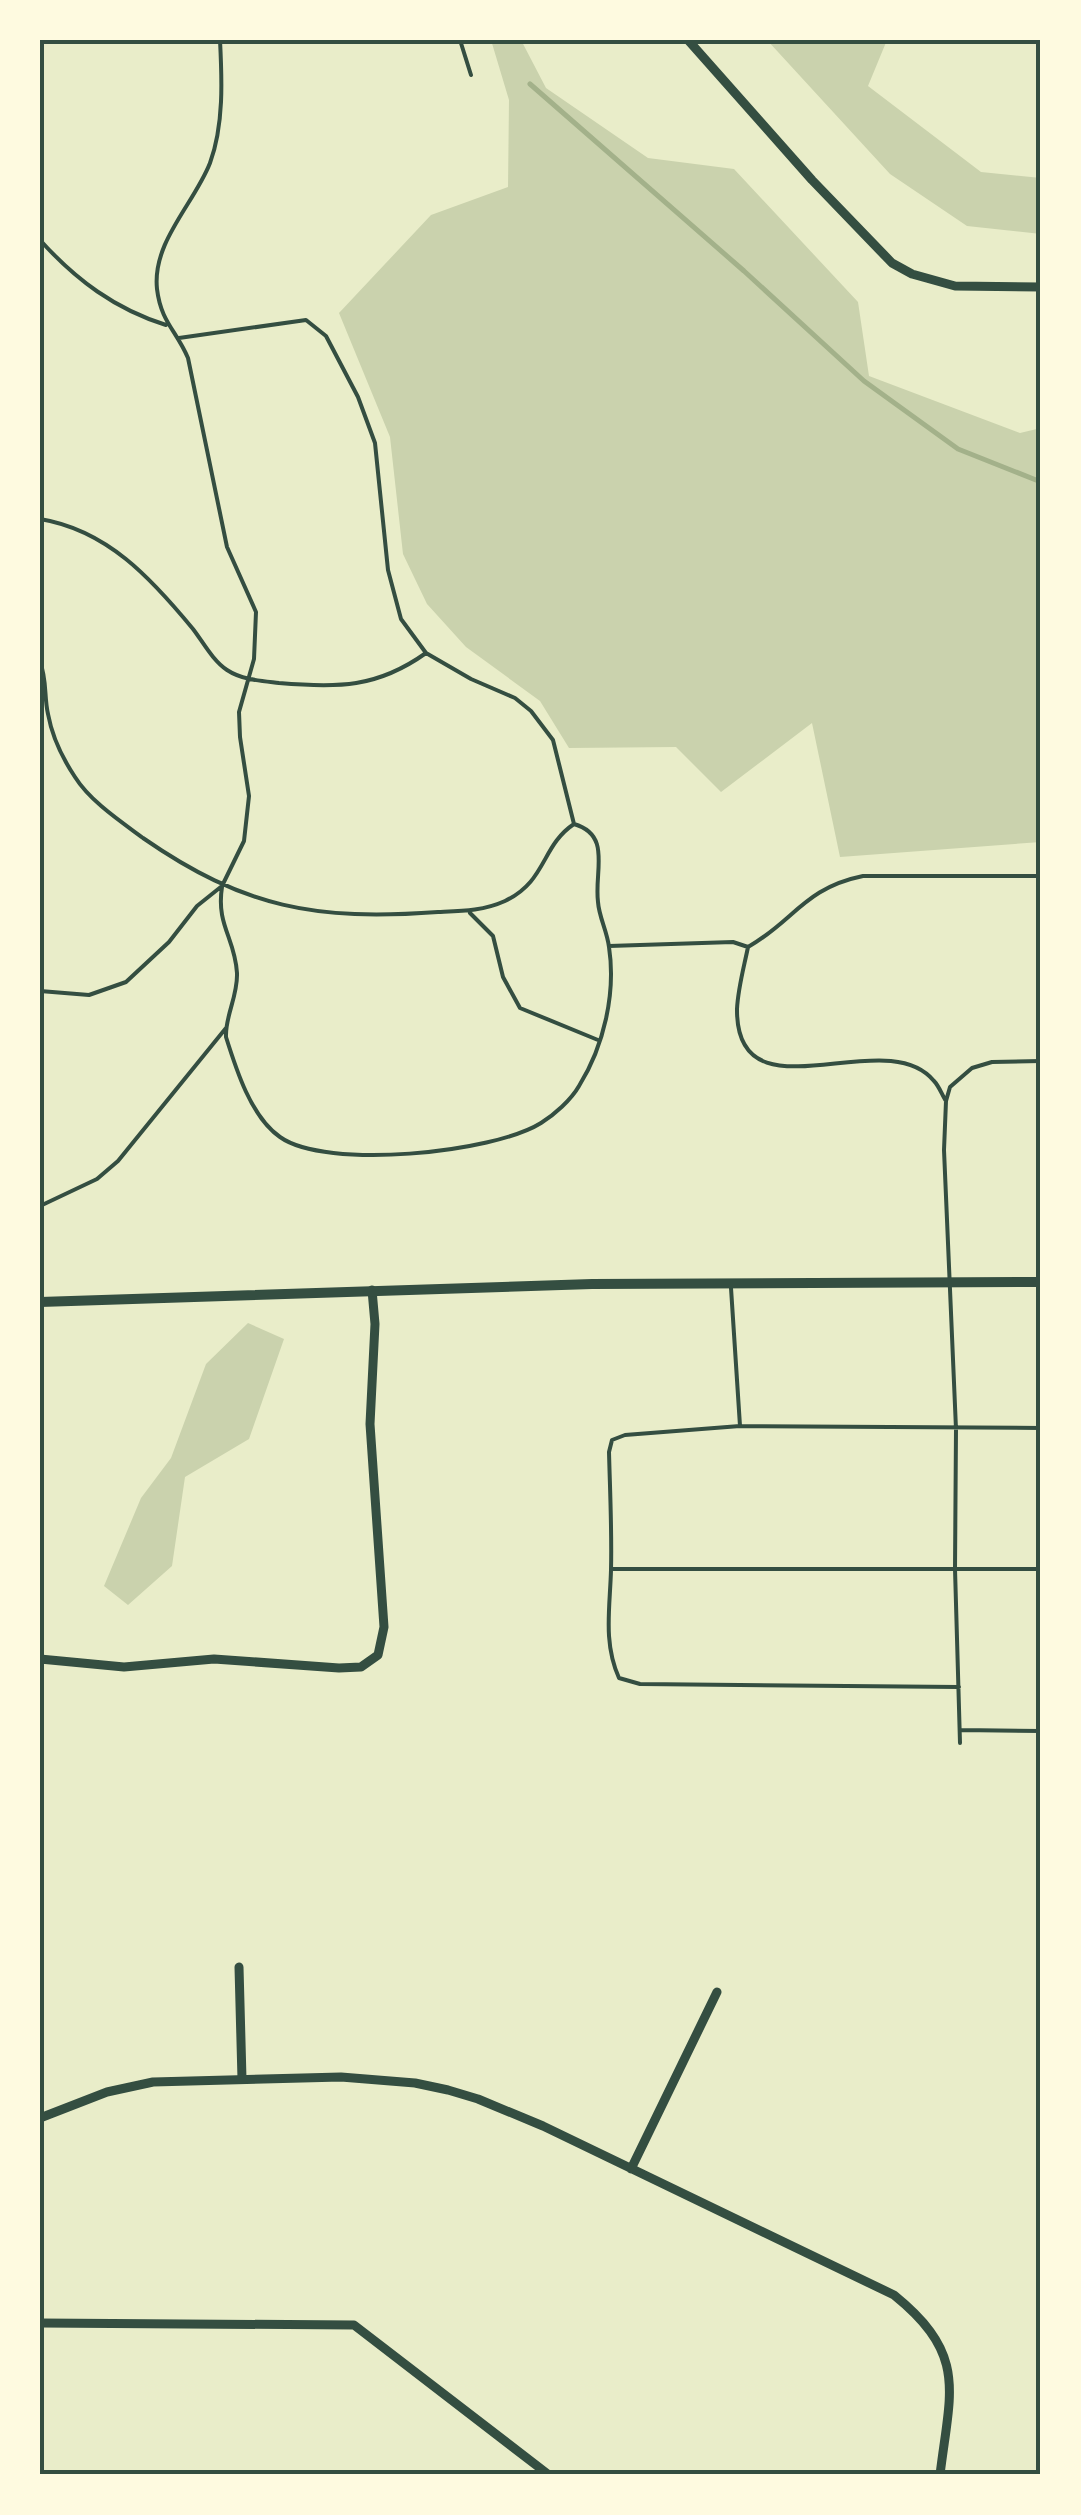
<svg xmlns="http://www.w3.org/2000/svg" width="1081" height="2515" font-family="'Public Sans',sans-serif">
  <rect width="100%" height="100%" fill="#e9edc9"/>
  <path fill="#cad2ad" d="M491,40H521L546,88L648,158L734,169L858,302L869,376L1020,433L1041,428V842L840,857L812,723L721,792L676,747L569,748L540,701L466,647L427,604L403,554L390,437L339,313L431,215L508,187L509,100Z
    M767,40H887L868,86L981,172L1041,178V234L967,226L890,174Z
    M248,1323L284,1339L249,1439L185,1477L172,1566L128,1605L104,1586L141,1498L171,1458L206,1364Z"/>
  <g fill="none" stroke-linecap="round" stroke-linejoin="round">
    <path stroke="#a3b18a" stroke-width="5" d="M530,84L744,271L864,381L958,449L1041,482"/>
    <path stroke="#344e41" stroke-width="4" d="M460,40L471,75
      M40,240C76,280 115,309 166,325
      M179,338L306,320L326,336L358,397L375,443L388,570L401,619L426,653L471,679L515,698L531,711L553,740L574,824
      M40,519C107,530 151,578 193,629C203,642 213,661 227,670C242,680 262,681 279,683C338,688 377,688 426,653
      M40,662C47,679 44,697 48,714C52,736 63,759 75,777C90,801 120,821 143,838C244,908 316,921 438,912C461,911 483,911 505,901C547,881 541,846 574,824
      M222,887C216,925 235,938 237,973C238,996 225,1016 226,1037C236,1069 251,1117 280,1137C326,1170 493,1153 541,1123C554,1115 571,1100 579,1086C604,1046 616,993 609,947C607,931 599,917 598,902C594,871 612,835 574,824
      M470,913L493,936L503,977L520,1008L598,1040
      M609,946L733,942L748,947
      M40,991L89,995L126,982L169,942L197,906L222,886L244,841L249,796L240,737L239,712L254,659L256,612L227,547L188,358C176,330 161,322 157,289C152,242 194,204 210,163C224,125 222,79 220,40
      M946,1101C942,1095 939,1086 934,1081C885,1021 736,1123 737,1009C738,988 744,967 748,947C794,921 804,888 863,876H1041
      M40,1206L97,1179L118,1161L226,1028
      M731,1288L740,1426
      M611,1569H1041
      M959,1687L640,1684L619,1678C603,1642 610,1608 611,1570C612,1531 610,1491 609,1452L612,1440L625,1435L740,1426L1041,1428
      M960,1730L1041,1731
      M960,1743L955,1569L956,1429L944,1150L946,1101L950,1087L972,1068L992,1062L1041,1061"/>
    <path stroke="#344e41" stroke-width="9" d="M688,40L812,180L892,263L912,274L955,286L1041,287
      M40,1659L124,1667L214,1659L339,1668L361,1667L378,1655L384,1627L370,1424L375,1324L372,1290
      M239,1967L242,2079
      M40,2118L107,2092L153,2082L341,2077L415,2083L448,2090L478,2099L543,2126L894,2295C968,2355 950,2391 940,2475
      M631,2169L717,1992
      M40,2323L354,2325L549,2475"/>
    <path stroke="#344e41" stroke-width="10" d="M40,1302L592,1284L1041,1282"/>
  </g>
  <rect width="1081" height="2515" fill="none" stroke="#fefae0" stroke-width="85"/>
  <rect x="42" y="42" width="996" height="2430" fill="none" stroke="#344e41" stroke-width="4"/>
</svg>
